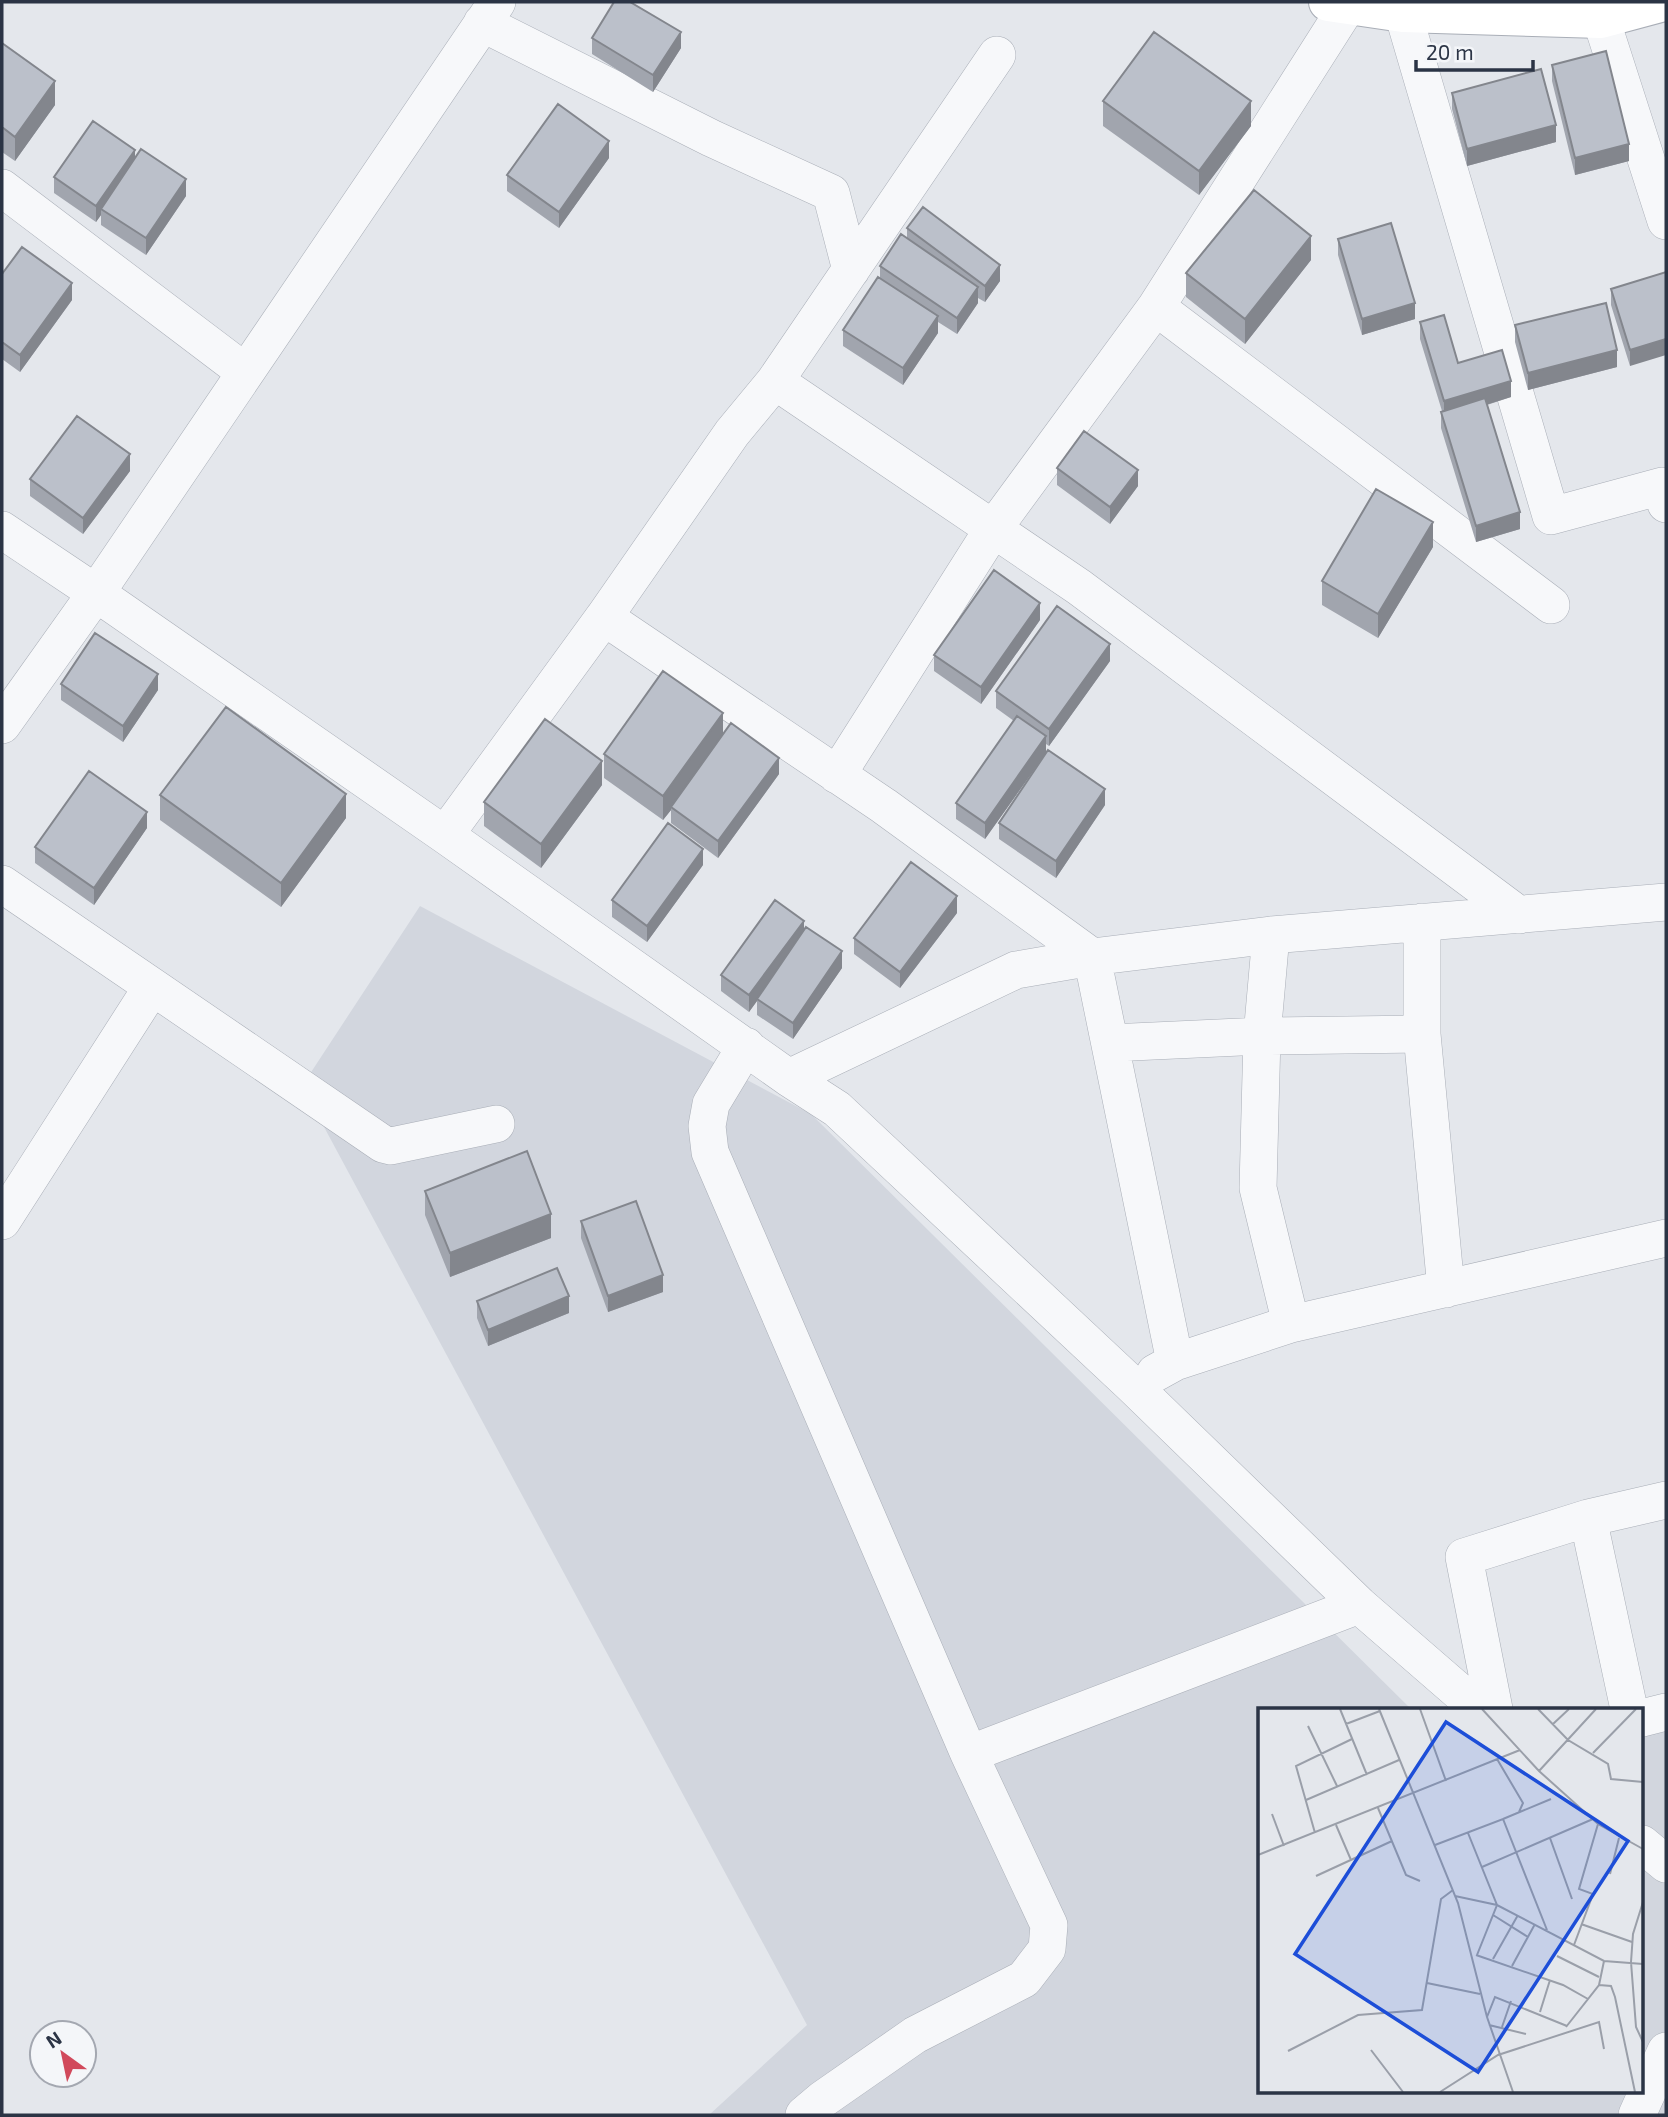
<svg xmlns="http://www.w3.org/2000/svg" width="1668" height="2117" font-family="'Exo 2',sans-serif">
  <rect width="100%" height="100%" fill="#e4e7ec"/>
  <path fill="#d2d6de" d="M420,906L811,1114L1411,1709H1260V2091H1642V1734L1666,1724V2115H709L807,2025L302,1086Z"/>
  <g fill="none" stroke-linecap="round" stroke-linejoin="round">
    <g stroke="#a9aeb7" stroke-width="38">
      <path id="street" d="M1403,13L1551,516L1662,486L1666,504
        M1601,19L1666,221
        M482,23L711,138L831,193L851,270
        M2,188L245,372
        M1156,307L1551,605
        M775,381L997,55
        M2,530L96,593L445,835L789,1078L837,1109L1132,1385L1359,1605L1479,1709
        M604,617L884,806L1092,957L1175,1362
        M2,725L96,593L497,2
        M837,775L993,529L1156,307L1348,5
        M445,835L604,617L732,433L775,381L1079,587L1519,915
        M2,884L383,1144L391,1146L496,1124
        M1422,922V1034L1446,1289
        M1271,935L1262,1036L1258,1188L1291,1324
        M1110,1043L1262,1036L1422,1034
        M746,1046L711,1104L707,1126L710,1152L969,1754L1049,1925L1047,1949L1024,1979L915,2035L823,2099L804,2115
        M789,1078L1016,970L1092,957L1271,935L1666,902
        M2,1221L152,987
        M1155,1373L1175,1362L1291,1324L1666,1238
        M1588,1518L1629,1709
        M1494,1709L1464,1557L1588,1518L1666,1500
        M1642,1718L1666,1712
        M969,1754L1359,1605
        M1642,1844L1666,1864
        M1637,2115L1666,2051"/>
    </g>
    <g stroke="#a9aeb7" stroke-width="40">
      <path id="secondary" d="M1328,2L1403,13L1601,19L1664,2"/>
    </g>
    <use href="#street" stroke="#f7f8fa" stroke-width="37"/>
    <use href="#secondary" stroke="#fff" stroke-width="38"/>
  </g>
  <path fill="#a1a5ae" d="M592,38L681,48L653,92L592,54Z
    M2,43L55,105L15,161L2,152Z
    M1552,65L1629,161L1575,175L1552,81Z
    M1452,93L1556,142L1467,166L1452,109Z
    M1103,101L1251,126L1199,195L1103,126Z
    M135,158L186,196L146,255L101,225V215L96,222L54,193V177Z
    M609,158L559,228L507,191V175Z
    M907,228L1000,281L985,302L978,298V303L957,334L938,322V333L903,385L843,346V330L880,278V266L907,238Z
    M1338,239L1415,319L1362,335L1338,255Z
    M1311,260L1245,344L1186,297V273Z
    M1666,272L1630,366L1611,305V289Z
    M2,274L72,300L20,372L2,359Z
    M1420,322L1458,363L1511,397L1487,405L1520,529L1476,542L1441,428V412L1442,411L1420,339Z
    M1515,325L1617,367L1528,390L1515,342Z
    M1057,468L1138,486L1110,524L1057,485Z
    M130,471L83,534L30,496V479Z
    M1433,547L1378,638L1322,605V581Z
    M1040,620L981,704L934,671V655Z
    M1110,661L1049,746L1046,744V753L985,839L956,819V803L1014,721L996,708V691Z
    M61,684L158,690L123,742L61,700Z
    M723,734L779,774L718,858L671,823V810L663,820L604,778V754Z
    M602,785L541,868L484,826V802Z
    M160,795L346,818L281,907L160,820Z
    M1105,805L1056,878L999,839V823Z
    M147,828L94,905L35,863V847Z
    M703,865L647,942L612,917V900Z
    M957,913L900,988L854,954V938Z
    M804,930L842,968L793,1039L757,1015V1001L749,1012L721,991V975Z
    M425,1191L551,1238L450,1277L425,1215Z
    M581,1221L663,1292L608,1312L581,1238Z
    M477,1301L569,1313L488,1346L477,1318Z"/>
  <path fill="#83868d" d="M681,32V48L653,92V75Z
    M55,81V105L15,161V137Z
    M1251,101V126L1199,195V171Z
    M1556,125V142L1467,166V149Z
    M609,141V158L559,228V212Z
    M1629,144V161L1575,175V158Z
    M135,150V167L101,209V215L96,222V206Z
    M186,179V196L146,255V238Z
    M1311,236V260L1245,344V319Z
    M1000,265V281L985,302V286Z
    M72,283V300L20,372V355Z
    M978,287V303L957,334V318Z
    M1415,303V319L1362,335V319Z
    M938,316V333L903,385V368Z
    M1666,339V355L1630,366V350Z
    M1617,350V367L1528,390V373Z
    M1511,381V397L1444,418V401Z
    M130,454V471L83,534V518Z
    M1138,470V486L1110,524V507Z
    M1520,512V529L1476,542V526Z
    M1433,522V547L1378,638V614Z
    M1040,603V620L981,704V687Z
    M1110,644V661L1049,746V729Z
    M158,674V690L123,742V726Z
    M723,713V737L671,807V810L663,820V796Z
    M1046,736V753L985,839V823Z
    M779,758V774L718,858V841Z
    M602,761V785L541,868V844Z
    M1105,789V805L1056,878V861Z
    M346,794V818L281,907V883Z
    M147,812V828L94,905V888Z
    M703,849V865L647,942V926Z
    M957,896V913L900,988V972Z
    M804,921V937L757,999V1001L749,1012V995Z
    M842,951V968L793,1039V1023Z
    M551,1214V1238L450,1277V1253Z
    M663,1275V1292L608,1312V1296Z
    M569,1296V1313L488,1346V1330Z"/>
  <path fill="#bbc0ca" stroke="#83868d" stroke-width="2" d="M614,2H630L681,32L653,75L592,38Z
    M1154,32L1251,101L1199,171L1103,101Z
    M2,43L55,81L15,137L2,127Z
    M1606,51L1629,144L1575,158L1552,65Z
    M1541,69L1556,125L1467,149L1452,93Z
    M558,104L609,141L559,212L507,175Z
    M93,121L135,150L96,206L54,177Z
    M141,149L186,179L146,238L101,209Z
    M1254,190L1311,236L1245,319L1186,273Z
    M923,207L1000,265L985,286L907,228Z
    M1391,223L1415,303L1362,319L1338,239Z
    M901,234L978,287L957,318L880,266Z
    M22,247L72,283L20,355L2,342V274Z
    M1666,272V339L1630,350L1611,289Z
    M878,277L938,316L903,368L843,330Z
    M1606,303L1617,350L1528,373L1515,325Z
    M1444,315L1458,363L1502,350L1511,381L1444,401L1420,322Z
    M1485,398L1520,512L1476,526L1441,412Z
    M77,416L130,454L83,518L30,479Z
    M1084,431L1138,470L1110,507L1057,468Z
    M1376,489L1433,522L1378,614L1322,581Z
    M994,570L1040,603L981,687L934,655Z
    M1057,606L1110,644L1049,729L996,691Z
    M95,633L158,674L123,726L61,684Z
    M663,671L723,713L663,796L604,754Z
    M226,707L346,794L281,883L160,795Z
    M1017,716L1046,736L985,823L956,803Z
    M545,719L602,761L541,844L484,802Z
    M731,723L779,758L718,841L671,807Z
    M1048,750L1105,789L1056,861L999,823Z
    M89,771L147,812L94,888L35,847Z
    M668,823L703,849L647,926L612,900Z
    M911,862L957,896L900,972L854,938Z
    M775,900L804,921L749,995L721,975Z
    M806,927L842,951L793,1023L757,999Z
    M527,1151L551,1214L450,1253L425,1191Z
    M636,1201L663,1275L608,1296L581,1221Z
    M557,1268L569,1296L488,1330L477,1301Z"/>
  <g transform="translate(1258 1708)">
    <rect width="385" height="385" fill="#e4e7ec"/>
    <path fill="none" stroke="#9a9fa9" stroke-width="2" d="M82,1L109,67M121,1L200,195L229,309L255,384M162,1L188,73M224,1L281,63L340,116L385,141M280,1L310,32L350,56L353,71L385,74M88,16L122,3M295,16L311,1M50,18L79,78M335,45L378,1M239,51L265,95L261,104M281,63L338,1M48,92L141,52M120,100L148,167L162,173M14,106L26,138M245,111L293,91M78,117L93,152M57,125L38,58L94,31M210,125L239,197L219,247M292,130L314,191M177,137L245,111L289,222M0,147L262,42M224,159L335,111M352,166L361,130M58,168L134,133M197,188L239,197L346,253L385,256M385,194L375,226L373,254L378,319L385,334M235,207L270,229M323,216L374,234M316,237L335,186L321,181L340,116M218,247L305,277L330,291M299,248L341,269M235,251L260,207M254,258L277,216M169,275L222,286M341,277L353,278L357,289L377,384M282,304L292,272M229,309L237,289L309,318M231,317L268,326M244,319L253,293M308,319L341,277L346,253M113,342L145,384M30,343L100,307L164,302L183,191L195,182M182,384L240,347L341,314L346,341"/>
    <path fill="#1d4ed8" fill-opacity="0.15" stroke="#1d4ed8" stroke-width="3.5" d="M188,14L370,133L220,364L37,246Z"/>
    <rect width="385" height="385" fill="none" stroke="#2b3445" stroke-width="3.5"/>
  </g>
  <rect width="1668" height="2117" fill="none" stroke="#2b3445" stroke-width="7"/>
  <g transform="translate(63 2054) rotate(327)"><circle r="33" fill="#f4f6f9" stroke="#a4a8b1" stroke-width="2"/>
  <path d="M0-5L12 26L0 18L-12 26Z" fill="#d1495b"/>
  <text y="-10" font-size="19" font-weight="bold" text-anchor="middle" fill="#2b3445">N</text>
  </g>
  <path d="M1416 60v10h117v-10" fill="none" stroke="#2b3445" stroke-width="3.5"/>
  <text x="1426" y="60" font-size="21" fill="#2b3445" stroke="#f4f6f9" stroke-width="5" paint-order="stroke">20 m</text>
</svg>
